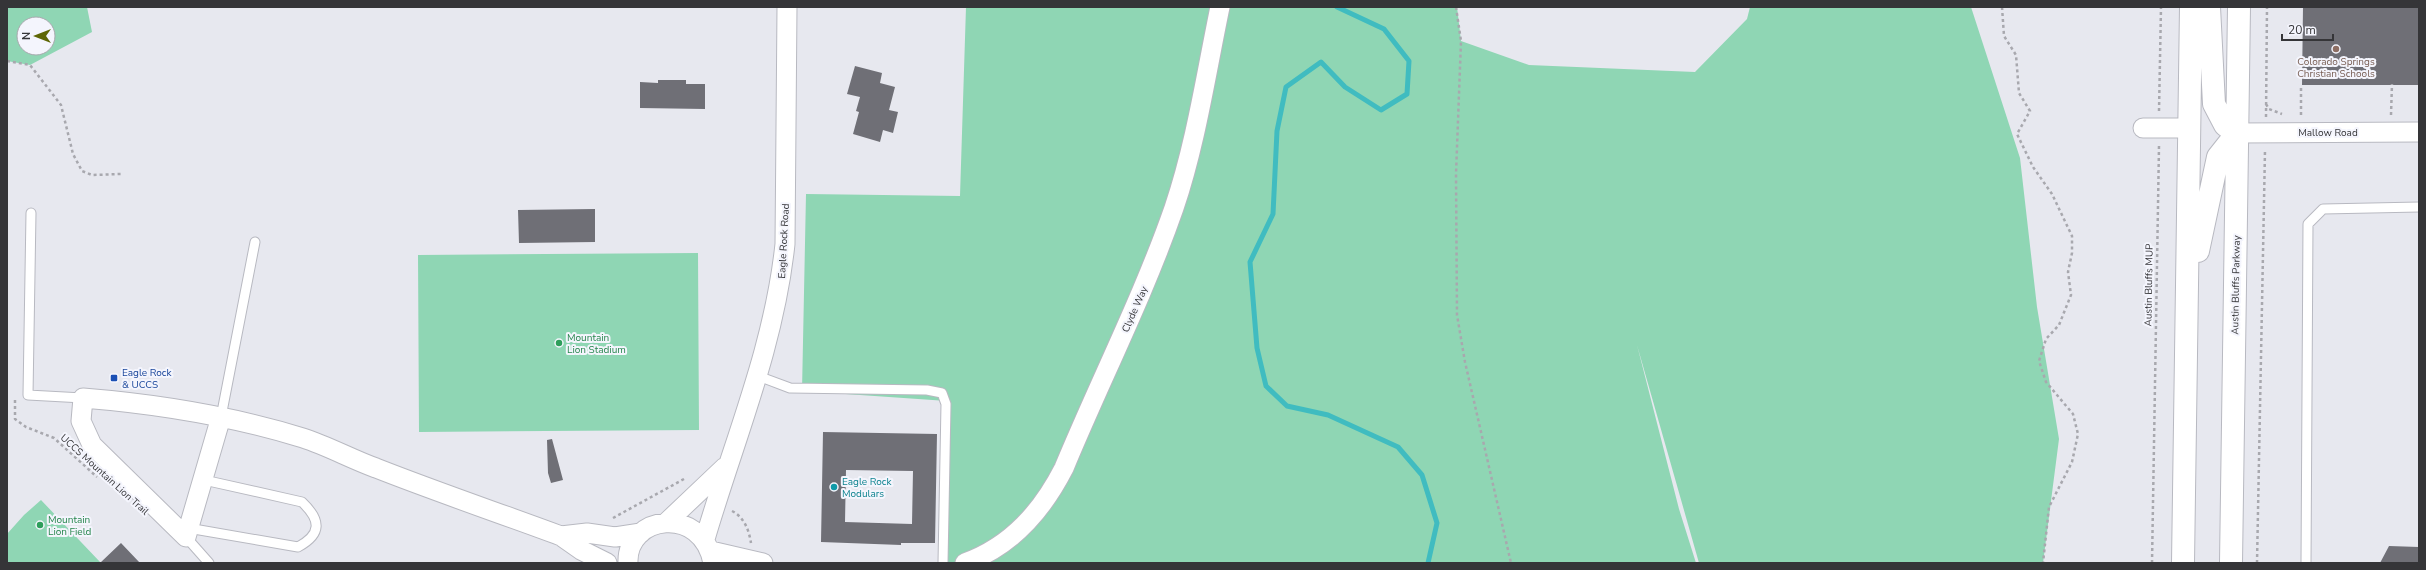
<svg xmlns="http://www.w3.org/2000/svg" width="2426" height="570" font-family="'Nunito Sans',sans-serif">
  <rect width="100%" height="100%" fill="#e7e8ef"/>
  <path fill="#8fd6b4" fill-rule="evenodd" d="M7,7H87L92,32L30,65L7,61ZM24,24H48V48H24Z
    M966,7H1457L1461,41L1529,65L1695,72L1747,19L1750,7H1971L2020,158L2037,307L2059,439L2043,563H1699L1637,345L1679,509L1696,563H948L947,401L802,391L806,194L960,196Z
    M698,253L699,430L419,432L418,255Z
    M41,500L101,563H7V534L24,515Z"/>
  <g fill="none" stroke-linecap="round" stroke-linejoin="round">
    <path stroke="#40bcc0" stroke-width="5" d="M1337,7L1384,29L1409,61L1407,94L1381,110L1345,87L1321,62L1286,87L1277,131L1273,214L1250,262L1257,348L1266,386L1287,406L1328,415L1398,447L1422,475L1437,523L1428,563"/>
  </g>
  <path fill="#6f6f76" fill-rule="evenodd" d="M2303,7H2419V85H2302Z
    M855,66L882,73L880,83L895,87L889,110L898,112L893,133L883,130L880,142L853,134L859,112L856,111L860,97L847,94Z
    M658,80H686V84H705V109L640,108V82L658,83Z
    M595,209V242L519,243L518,210Z
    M823,432L937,434L935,543H901V545L821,542ZM846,470L913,471L912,524L845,522Z
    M552,439L563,480L551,483L548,473L547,440Z
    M121,543L140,563H100Z
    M2389,546L2419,547V563H2380Z"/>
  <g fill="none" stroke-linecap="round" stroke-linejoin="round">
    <g stroke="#b8b9c1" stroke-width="11">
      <path id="lane" d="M31,213L28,395L83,398
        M758,376L790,388L927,390L942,393L946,404L943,563
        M221,417L255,242
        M188,528L298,547C322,534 321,520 302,502L204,480
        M186,537L209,563
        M2306,563L2308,224L2323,209L2419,207"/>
    </g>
    <g stroke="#b8b9c1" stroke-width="21">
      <path id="street" d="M2143,128H2189
        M2237,133L2419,132
        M221,417L186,537L92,445L81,421L83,398C157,404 232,416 303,438C328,446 351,459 376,468C437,492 499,513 561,536L581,550L607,563
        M667,522L725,467
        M561,536L587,533L615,537L641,533
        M705,539C734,440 774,348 785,244L787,7
        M711,551L763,563
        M628,563C626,515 702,504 713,563
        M965,563C1012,546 1042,511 1064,468C1100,381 1143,297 1174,208C1196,143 1206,74 1220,7"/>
    </g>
    <g stroke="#b8b9c1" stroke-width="24">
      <path id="primary" d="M2209,7L2214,104L2225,125L2237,133
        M2198,251L2218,157L2237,133
        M2183,563L2191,7
        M2231,563L2239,7"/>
    </g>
    <path stroke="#a8a8ae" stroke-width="2.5" stroke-dasharray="3 3" stroke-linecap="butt" d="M1456,7L1461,41L1456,174L1457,315L1465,362L1511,563
      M2002,7L2004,36L2016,55L2019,93L2030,111L2017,134L2033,167L2052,194L2072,236V253L2068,272L2071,295L2059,325L2046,339L2039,361L2046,382L2073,414L2078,434L2072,462L2049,507L2043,563
      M7,61L30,65L61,105L73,154L82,171L92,175L121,174
      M2266,104L2269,109L2282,114
      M2159,111L2161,7
      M2301,115V88
      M2391,115L2392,84
      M2266,117L2267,7
      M15,400V419L26,427L54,438L97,477
      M732,511C744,517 749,530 751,543
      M613,518L684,479
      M2152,563L2159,146
      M2257,563L2265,150"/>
    <use href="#lane" stroke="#fff" stroke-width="9"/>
    <use href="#street" stroke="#fff" stroke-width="19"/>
    <use href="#primary" stroke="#fff" stroke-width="22"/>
  </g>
  <circle fill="#8d6e63" stroke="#f4f5fd" stroke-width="1.5" cx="2336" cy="49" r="4"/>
  <g fill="#2e9e5b" stroke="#f4f5fd" stroke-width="1.5">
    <circle cx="559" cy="343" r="4"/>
    <circle cx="40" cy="525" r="4"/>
  </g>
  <rect fill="#1a4fb4" stroke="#f4f5fd" stroke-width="1.5" x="110" y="374" width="8" height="8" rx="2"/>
  <circle fill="#0f9aa8" stroke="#f4f5fd" stroke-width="1.5" cx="834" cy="487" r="4"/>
  <g text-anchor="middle" stroke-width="4" stroke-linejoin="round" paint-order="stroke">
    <g font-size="10" fill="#785e54" stroke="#f4f5fd">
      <text x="2336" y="65">Colorado Springs<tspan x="2336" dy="12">Christian Schools</tspan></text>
    </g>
    <g font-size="10" fill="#353538" stroke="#f4f5fd">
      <text x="2328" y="136">Mallow Road</text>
      <text transform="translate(783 241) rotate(-87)" y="4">Eagle Rock Road</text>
      <text transform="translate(2148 285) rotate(-89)" y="4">Austin Bluffs MUP</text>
      <text transform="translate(2235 285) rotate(-89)" y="4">Austin Bluffs Parkway</text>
      <text transform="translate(1134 309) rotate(-66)" y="4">Clyde Way</text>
      <text transform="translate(105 474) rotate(42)" y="4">UCCS Mountain Lion Trail</text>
    </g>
    <g font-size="10" fill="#27864d" stroke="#f4f5fd" text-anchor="start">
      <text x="567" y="341">Mountain<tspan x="567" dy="12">Lion Stadium</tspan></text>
      <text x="48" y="523">Mountain<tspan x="48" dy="12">Lion Field</tspan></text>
    </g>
    <g font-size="10" fill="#164399" stroke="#f4f5fd" text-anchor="start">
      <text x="122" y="376">Eagle Rock<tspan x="122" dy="12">&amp; UCCS</tspan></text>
    </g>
    <g font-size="10" fill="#0d838f" stroke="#f4f5fd" text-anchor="start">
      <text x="842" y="485">Eagle Rock<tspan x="842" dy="12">Modulars</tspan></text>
    </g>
  </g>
  <rect width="2426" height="570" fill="none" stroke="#353538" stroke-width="16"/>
  <g transform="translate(36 36) rotate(270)"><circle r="19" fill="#f4f5fd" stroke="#a8a8ae"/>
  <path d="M0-3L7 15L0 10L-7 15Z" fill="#5e6605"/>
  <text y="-6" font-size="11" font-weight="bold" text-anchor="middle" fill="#353538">N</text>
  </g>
  <path d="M2282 34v6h51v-6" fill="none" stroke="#353538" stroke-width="2"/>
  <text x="2288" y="34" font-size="12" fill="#353538" stroke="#f4f5fd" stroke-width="3" paint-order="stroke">20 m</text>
</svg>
